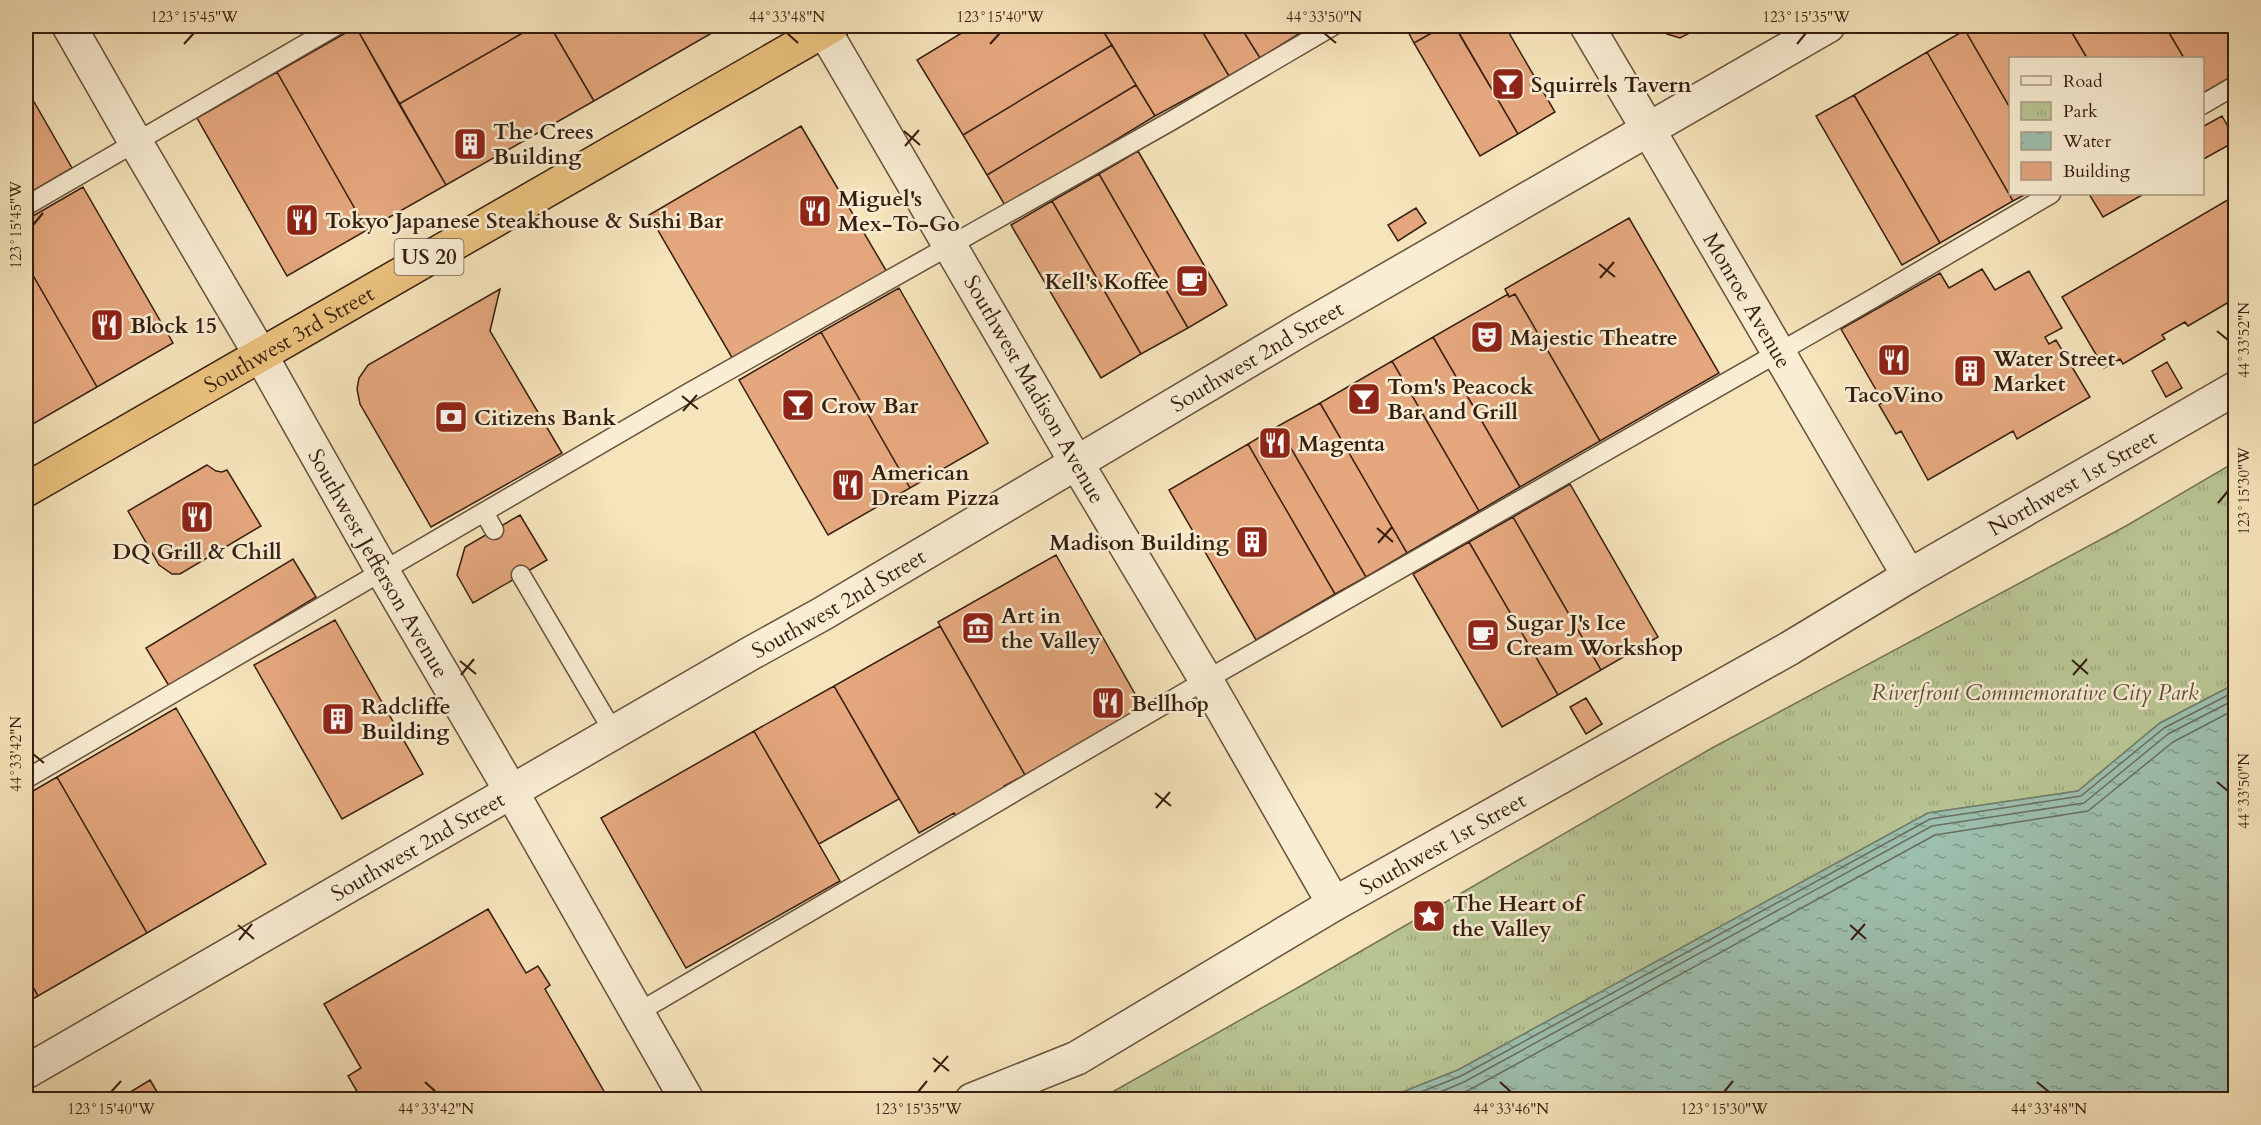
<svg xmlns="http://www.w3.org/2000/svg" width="2261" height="1125" font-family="Cardo,serif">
  <defs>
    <pattern id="park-tufts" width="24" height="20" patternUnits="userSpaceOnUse" patternTransform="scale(1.5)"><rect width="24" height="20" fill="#b8c593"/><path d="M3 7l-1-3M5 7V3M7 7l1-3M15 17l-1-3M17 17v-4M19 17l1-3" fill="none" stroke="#9fa97e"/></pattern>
    <pattern id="water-ripples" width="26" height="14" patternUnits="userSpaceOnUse" patternTransform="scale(1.5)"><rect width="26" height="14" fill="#9dbfae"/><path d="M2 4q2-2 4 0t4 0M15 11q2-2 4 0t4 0" fill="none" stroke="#819b8c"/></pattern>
  </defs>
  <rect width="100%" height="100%" fill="#f6e4bb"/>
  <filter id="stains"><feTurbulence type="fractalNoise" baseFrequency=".00333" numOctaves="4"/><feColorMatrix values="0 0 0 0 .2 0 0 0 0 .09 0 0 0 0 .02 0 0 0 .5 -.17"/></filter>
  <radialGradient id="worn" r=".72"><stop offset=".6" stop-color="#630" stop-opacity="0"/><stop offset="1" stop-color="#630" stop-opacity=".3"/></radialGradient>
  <path fill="url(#park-tufts)" stroke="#767252" stroke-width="1.5" d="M2235,462V684L2160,723L2078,791L1928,813L1458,1070L1385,1099L1098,1100L1299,987L1712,748L2126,526Z"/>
  <path fill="url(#water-ripples)" stroke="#737f6f" stroke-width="1.5" d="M2235,684V1099H1385L1458,1070L1928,813L2078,791L2160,723Z"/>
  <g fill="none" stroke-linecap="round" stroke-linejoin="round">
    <path stroke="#696e5f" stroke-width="1.5" d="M1401,1100L1461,1076L1930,819L2081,796L2164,728L2236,691
      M1421,1100L1464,1082L1932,826L2084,803L2168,734L2236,699
      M1445,1100L1469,1090L1935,835L2088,811L2173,742L2236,709"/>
  </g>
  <path fill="#e5a77e" stroke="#351e10" stroke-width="1.5" d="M358,26H535L399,104L356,27Z
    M535,26H550L594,101L446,185L399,104Z
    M550,26H724L594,101Z
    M973,26H1100L1112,45L963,135L917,60Z
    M1100,26H1199L1229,76L1155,116Z
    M1199,26H1240L1260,58L1229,76Z
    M1240,26H1302L1305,30L1260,58Z
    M1405,26H1444L1414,43Z
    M1444,26H1455L1518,134L1480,156L1414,43Z
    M1468,26H1505L1555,112L1518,134L1458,32Z
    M1662,26H1703L1680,38L1667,34Z
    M1973,26H2068L2087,58H2010V108L1965,30Z
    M2068,26H2165L2184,58H2087Z
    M2165,26H2236V74L2203,93L2202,58H2184Z
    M356,27L446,185L367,230L277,72Z
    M1965,30L2010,108V194H2026L2013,201L1927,52Z
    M1112,45L1136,85L987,175L963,135Z
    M1927,52L2013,201L1940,243L1854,95Z
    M277,72L367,230L287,276L197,118Z
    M1136,85L1155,116L1006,207L987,175Z
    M1854,95L1940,243L1902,265L1816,116Z
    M33,100L72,168L26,195V105Z
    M2222,116L2236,141L2202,160V127Z
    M801,126L887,272L734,361L649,215Z
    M1138,151L1227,305L1188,328L1099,174Z
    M1099,174L1188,328L1141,354L1052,201Z
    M83,187L173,343L97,387L26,263V220Z
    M2089,194H2144L2103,217Z
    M2236,195V301L2234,299L2188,326L2185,322L2162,335L2165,339L2123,364L2120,359L2104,368L2062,297Z
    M1052,201L1141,354L1101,378L1011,225Z
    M1416,208L1426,223L1398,241L1388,225Z
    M1629,218L1719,373L1600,441L1515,294L1509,297L1505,289Z
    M27,265L97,387L26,428V266Z
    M1982,269L1995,290L2029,271L2062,328L2045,337L2049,344L2056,340L2090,397L2017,439L2013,431L1928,480L1901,431L1896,434L1879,405L1883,402L1841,329L1940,273L1949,288Z
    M899,288L988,443L910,488L821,332Z
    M500,289L490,331L562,453L431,527L360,404L357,389L359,378L368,365Z
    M1508,294L1509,297L1515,294L1600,441L1520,487L1433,337Z
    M821,332L910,488L828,535L739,380Z
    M1433,337L1520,487L1479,511L1392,361Z
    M1392,361L1479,511L1407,553L1320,403Z
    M2167,362L2182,388L2166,397L2152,371Z
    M1320,403L1407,553L1366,577L1278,426Z
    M1278,426L1366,577L1335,594L1248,444Z
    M1248,444L1335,594L1256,640L1169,490Z
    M207,465L216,471L222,472L227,470L261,526L180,574H172L159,565L128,511Z
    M1570,484L1658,637L1601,670L1513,517Z
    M520,515L547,560L473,603L457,575L465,547Z
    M1513,517L1601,670L1558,695L1469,542Z
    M1469,542L1558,695L1502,727L1413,574Z
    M1056,555L1143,708L1025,775L938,622Z
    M293,559L316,597L169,686L146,648Z
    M335,620L423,774L342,819L254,665Z
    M940,626L1025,775L1004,786L1007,791L958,819L954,813L919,833L834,686Z
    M834,686L899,799L819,844L754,731Z
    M1586,698L1602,724L1586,734L1570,707Z
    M176,708L266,864L147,933L57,777Z
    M754,731L840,881L686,968L601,818Z
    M57,777L147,933L38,996L26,974V795Z
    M488,909L526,973L538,966L550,985L545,989L609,1100H362L348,1076L361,1068L324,1004Z
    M26,974L38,996L26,1003Z
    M150,1080L162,1100H117Z"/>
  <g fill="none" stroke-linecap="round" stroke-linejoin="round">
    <g stroke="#65503b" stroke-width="21">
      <path id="service" d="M2202,105L2236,85
        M26,206L336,26
        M484,512L494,530
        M521,575L614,733
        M26,779L690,392L1171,121L1333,26
        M637,1013L1206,680L1872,299L2051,194"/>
    </g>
    <g stroke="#65503b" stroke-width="36">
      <g id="minor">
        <path id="s1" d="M1648,129L1909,576"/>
        <path d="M1076,462L1206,680L1334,904"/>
        <path d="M511,791L687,1100"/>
        <path id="s2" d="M972,1100L1077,1058L1334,904L1790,648L1909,576L2236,388"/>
      </g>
    </g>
    <g stroke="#65503b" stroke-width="36">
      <g id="tertiary">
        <path id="s3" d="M69,26L136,143L260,354L383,572L511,791"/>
        <path d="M1587,26L1648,129"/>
        <path d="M824,30L1076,462"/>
        <path id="s4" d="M26,1072L753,652L822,614L1300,330L1828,26"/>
      </g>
    </g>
    <g stroke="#351e10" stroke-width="36">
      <g id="trunk">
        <path id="s5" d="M26,490L832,26"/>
      </g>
    </g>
    <use href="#service" stroke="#f9edd3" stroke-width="18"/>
    <use href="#minor" stroke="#f9edd3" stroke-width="33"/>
    <use href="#tertiary" stroke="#f9edd3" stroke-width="33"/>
    <use href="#trunk" stroke="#ebc27e" stroke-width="33"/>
  </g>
  <path fill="none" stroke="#351e10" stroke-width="2" d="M787,33L798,43M1324,33L1336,43M184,44L194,33M990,44L1000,33M1797,44L1806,33M904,131L920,145M905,146L919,130M33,225L43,213M1599,264L1615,277M1600,278L1614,262M2217,331L2228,340M682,396L698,409M683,411L697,395M2218,503L2228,491M1377,528L1393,542M1378,543L1392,527M2072,660L2088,674M460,661L476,674M461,675L474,659M2073,675L2087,659M33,754L44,763M2217,782L2228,791M1155,793L1171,806M1156,808L1170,792M238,925L254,939M1850,925L1866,939M239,940L252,924M1851,940L1865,924M933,1058L949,1071M934,1072L948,1056M425,1082L436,1092M1500,1082L1511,1092M2037,1082L2049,1092M111,1092L121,1081M918,1092L927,1081M1724,1092L1733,1081"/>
  <defs>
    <g id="bar-square" transform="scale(1.725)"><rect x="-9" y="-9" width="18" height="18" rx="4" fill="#8f2418" stroke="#f9edd3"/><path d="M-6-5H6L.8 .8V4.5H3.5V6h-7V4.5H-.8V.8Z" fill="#fff"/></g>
    <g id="building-square" transform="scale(1.725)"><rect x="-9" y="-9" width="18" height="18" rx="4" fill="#8f2418" stroke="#f9edd3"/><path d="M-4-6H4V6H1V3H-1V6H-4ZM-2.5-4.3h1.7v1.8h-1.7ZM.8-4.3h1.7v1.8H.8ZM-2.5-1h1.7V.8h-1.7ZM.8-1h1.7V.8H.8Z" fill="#fff"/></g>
    <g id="restaurant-square" transform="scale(1.725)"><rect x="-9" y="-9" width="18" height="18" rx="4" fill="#8f2418" stroke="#f9edd3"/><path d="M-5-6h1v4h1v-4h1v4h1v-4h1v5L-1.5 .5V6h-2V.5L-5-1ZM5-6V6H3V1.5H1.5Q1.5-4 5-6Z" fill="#fff"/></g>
    <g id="cafe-square" transform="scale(1.725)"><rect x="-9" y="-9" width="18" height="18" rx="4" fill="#8f2418" stroke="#f9edd3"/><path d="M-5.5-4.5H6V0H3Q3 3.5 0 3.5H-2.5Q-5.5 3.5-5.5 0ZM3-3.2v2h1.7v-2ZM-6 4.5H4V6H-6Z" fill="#fff"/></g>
    <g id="theatre-square" transform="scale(1.725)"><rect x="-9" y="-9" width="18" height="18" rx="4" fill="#8f2418" stroke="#f9edd3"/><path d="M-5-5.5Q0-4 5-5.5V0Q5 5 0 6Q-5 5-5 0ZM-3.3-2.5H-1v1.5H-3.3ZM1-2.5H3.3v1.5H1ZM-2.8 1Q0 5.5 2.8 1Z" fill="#fff"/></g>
    <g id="bank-square" transform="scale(1.725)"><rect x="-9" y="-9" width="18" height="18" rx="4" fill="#8f2418" stroke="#f9edd3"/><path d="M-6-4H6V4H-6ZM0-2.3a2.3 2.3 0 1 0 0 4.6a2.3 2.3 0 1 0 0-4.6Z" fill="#fff"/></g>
    <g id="museum-square" transform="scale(1.725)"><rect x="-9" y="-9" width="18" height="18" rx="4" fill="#8f2418" stroke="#f9edd3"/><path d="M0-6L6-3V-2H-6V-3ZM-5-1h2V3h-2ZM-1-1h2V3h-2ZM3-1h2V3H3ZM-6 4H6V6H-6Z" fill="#fff"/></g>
    <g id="sight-square" transform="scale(1.725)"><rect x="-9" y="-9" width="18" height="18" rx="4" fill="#8f2418" stroke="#f9edd3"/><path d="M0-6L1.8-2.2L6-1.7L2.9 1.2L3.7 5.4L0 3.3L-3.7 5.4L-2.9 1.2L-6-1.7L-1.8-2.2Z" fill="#fff"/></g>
  </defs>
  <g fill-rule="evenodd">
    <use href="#bar-square" x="1508" y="84"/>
    <use href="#building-square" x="470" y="144"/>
    <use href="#restaurant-square" x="815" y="211"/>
    <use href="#restaurant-square" x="302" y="220"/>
    <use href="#cafe-square" x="1192" y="281"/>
    <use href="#restaurant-square" x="107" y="325"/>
    <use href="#theatre-square" x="1487" y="337"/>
    <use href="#restaurant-square" x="1894" y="360"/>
    <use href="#building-square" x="1970" y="371"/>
    <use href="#bar-square" x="1364" y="399"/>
    <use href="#bar-square" x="798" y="405"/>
    <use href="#bank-square" x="451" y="417"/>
    <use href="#restaurant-square" x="1275" y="443"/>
    <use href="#restaurant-square" x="848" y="485"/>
    <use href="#restaurant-square" x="197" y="517"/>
    <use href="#building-square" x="1252" y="542"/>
    <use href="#museum-square" x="978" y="628"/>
    <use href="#cafe-square" x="1483" y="635"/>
    <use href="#restaurant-square" x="1108" y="703"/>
    <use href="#building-square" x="338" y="719"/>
    <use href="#sight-square" x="1429" y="916"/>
  </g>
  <g text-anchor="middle" stroke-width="5" stroke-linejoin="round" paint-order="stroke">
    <rect fill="#f9edd3" stroke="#705c4a" stroke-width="1.5" x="394.5" y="239" width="69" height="36" rx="4.5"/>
    <g font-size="21" font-weight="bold" fill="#351e10">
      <text x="429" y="264">US 20</text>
    </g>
    <g font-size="22" font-weight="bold" fill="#351e10" stroke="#f9edd3" text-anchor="start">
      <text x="1531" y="92">Squirrels Tavern</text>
      <text x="493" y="139">The Crees<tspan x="493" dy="25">Building</tspan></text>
      <text x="838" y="206">Miguel's<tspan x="838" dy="25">Mex-To-Go</tspan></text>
      <text x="325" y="228">Tokyo Japanese Steakhouse &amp; Sushi Bar</text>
      <text x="1169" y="289" text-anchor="end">Kell's Koffee</text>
      <text x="130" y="333">Block 15</text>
      <text x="1510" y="345">Majestic Theatre</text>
      <text x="1993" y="366">Water Street<tspan x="1993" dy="25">Market</tspan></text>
      <text x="1387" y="394">Tom's Peacock<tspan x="1387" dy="25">Bar and Grill</tspan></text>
      <text x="1894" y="402" text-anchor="middle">TacoVino</text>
      <text x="821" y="413">Crow Bar</text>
      <text x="474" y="425">Citizens Bank</text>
      <text x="1298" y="451">Magenta</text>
      <text x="871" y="480">American<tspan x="871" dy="25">Dream Pizza</tspan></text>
      <text x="1229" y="550" text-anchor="end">Madison Building</text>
      <text x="197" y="559" text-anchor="middle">DQ Grill &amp; Chill</text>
      <text x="1001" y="623">Art in<tspan x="1001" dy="25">the Valley</tspan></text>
      <text x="1506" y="630">Sugar J's Ice<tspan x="1506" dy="25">Cream Workshop</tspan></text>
      <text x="1131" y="711">Bellhop</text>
      <text x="361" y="714">Radcliffe<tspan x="361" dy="25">Building</tspan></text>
      <text x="1452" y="911">The Heart of<tspan x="1452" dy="25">the Valley</tspan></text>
    </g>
    <g font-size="22" fill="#351e10" stroke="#f9edd3">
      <text dy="8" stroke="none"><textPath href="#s1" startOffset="198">Monroe Avenue</textPath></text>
      <text dy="8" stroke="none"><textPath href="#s5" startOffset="303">Southwest 3rd Street</textPath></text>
      <text dy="8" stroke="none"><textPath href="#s4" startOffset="1424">Southwest 2nd Street</textPath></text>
      <text transform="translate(1035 389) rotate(60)" y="8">Southwest Madison Avenue</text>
      <text dy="8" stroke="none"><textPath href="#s2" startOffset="1263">Northwest 1st Street</textPath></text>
      <text dy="8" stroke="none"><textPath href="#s3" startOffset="620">Southwest Jefferson Avenue</textPath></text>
      <text dy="8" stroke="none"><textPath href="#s4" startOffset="938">Southwest 2nd Street</textPath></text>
      <text dy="8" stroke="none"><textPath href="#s2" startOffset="537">Southwest 1st Street</textPath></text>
      <text dy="8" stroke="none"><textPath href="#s4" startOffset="452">Southwest 2nd Street</textPath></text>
    </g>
    <g font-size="22" font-style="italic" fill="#5c5037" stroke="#f9edd3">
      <text x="2035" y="700">Riverfront Commemorative City Park</text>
    </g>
  </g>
  <rect width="2261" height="1125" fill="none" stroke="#f6e4bb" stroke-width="66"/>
  <rect x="2009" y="57" width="195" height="138" fill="#f9edd3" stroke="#ab9a85" stroke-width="1.5"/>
  <rect x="2021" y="76" width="30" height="9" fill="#f9edd3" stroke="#ab9a85" stroke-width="1.5"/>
  <text x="2063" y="87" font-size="18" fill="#351e10">Road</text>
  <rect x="2021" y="102" width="30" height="18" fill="url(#park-tufts)" stroke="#ab9a85" stroke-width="1.5"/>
  <text x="2063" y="117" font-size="18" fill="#351e10">Park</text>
  <rect x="2021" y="132" width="30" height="18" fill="url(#water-ripples)" stroke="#ab9a85" stroke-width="1.5"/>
  <text x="2063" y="147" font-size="18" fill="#351e10">Water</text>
  <rect x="2021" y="162" width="30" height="18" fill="#e5a77e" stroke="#ab9a85" stroke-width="1.5"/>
  <text x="2063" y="177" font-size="18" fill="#351e10">Building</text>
  <rect x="33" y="33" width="2195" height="1059" fill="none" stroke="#351e10" stroke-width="2"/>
  <g font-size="15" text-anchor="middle" fill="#351e10">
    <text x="194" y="22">123°15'45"W</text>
    <text x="787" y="22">44°33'48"N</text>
    <text x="1000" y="22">123°15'40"W</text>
    <text x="1324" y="22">44°33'50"N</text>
    <text x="1806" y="22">123°15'35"W</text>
    <text transform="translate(16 225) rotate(-90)" y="5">123°15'45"W</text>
    <text transform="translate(2244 340) rotate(-90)" y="5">44°33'52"N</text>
    <text transform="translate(2244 491) rotate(-90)" y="5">123°15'30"W</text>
    <text transform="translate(16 754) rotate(-90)" y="5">44°33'42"N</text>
    <text transform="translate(2244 791) rotate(-90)" y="5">44°33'50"N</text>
    <text x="111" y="1114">123°15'40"W</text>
    <text x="436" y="1114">44°33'42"N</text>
    <text x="918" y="1114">123°15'35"W</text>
    <text x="1511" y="1114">44°33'46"N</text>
    <text x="1724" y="1114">123°15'30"W</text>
    <text x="2049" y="1114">44°33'48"N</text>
  </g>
  <rect width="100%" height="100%" filter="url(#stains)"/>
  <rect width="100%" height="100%" fill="url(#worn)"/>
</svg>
